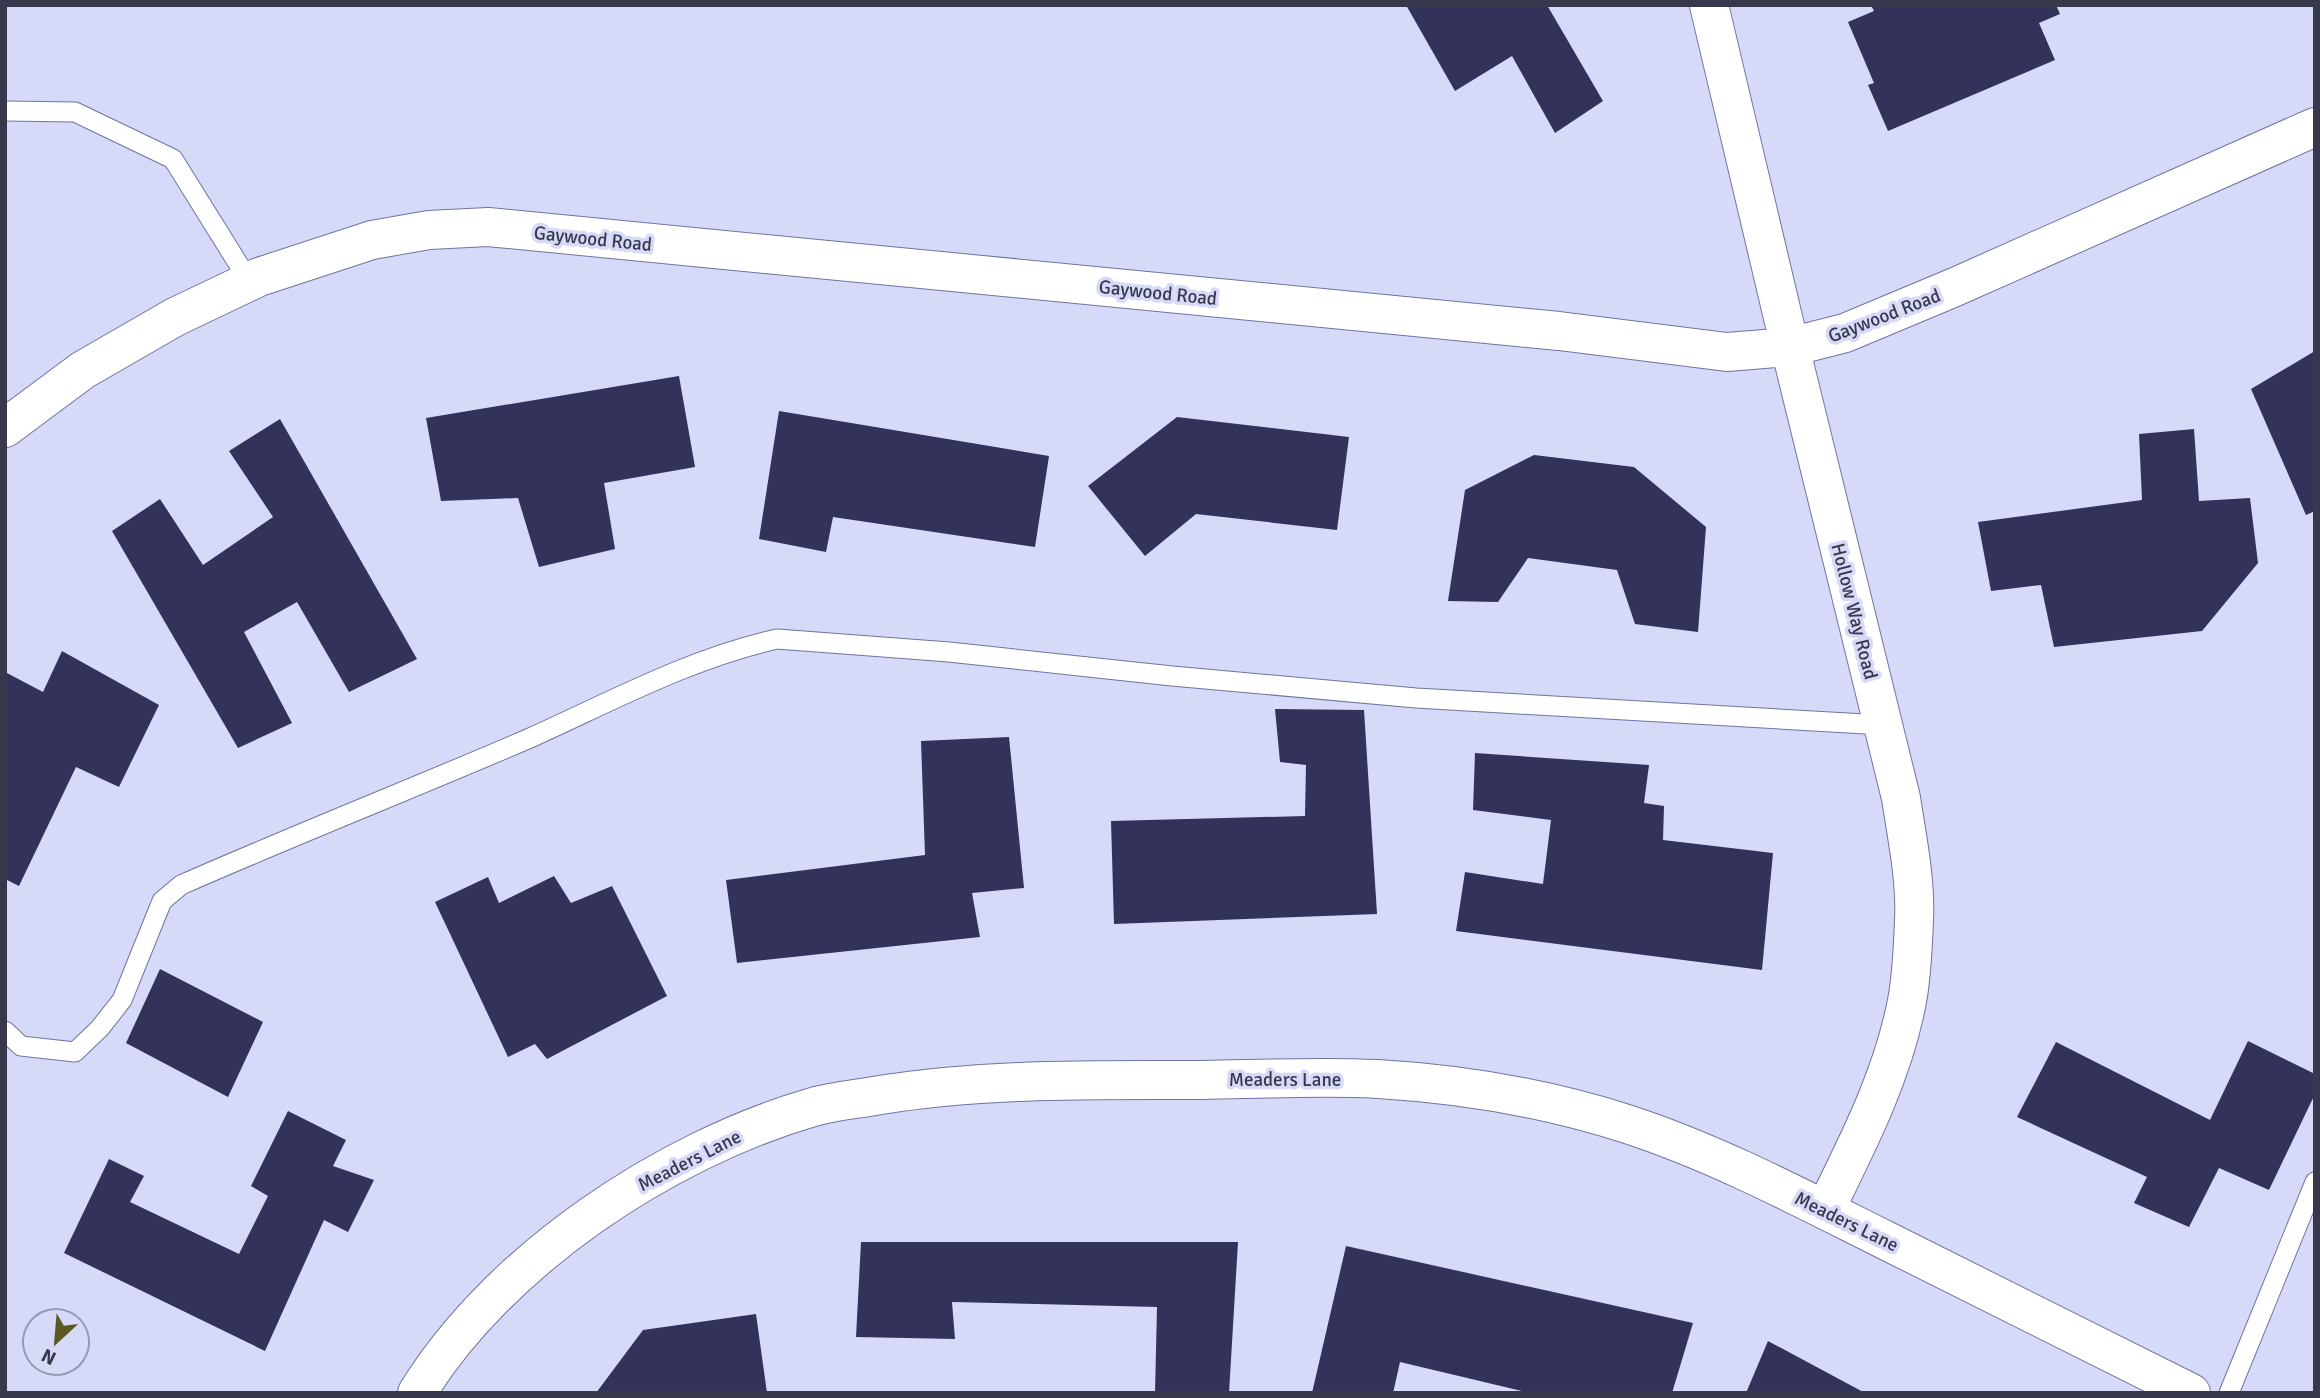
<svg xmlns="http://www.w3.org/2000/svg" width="2320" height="1398" font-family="Signika,sans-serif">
  <rect width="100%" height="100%" fill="#d7d9f8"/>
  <path fill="#32325b" d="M1406,5H1547L1603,101L1555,133L1512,56L1455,91Z
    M1871,5H2056L2060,14L2039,23L2055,60L1888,131L1868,85L1874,83L1848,22L1874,11Z
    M2315,351V511L2306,515L2251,389Z
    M679,376L695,467L604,483L615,549L539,567L518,498L441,501L426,418Z
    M779,411L1049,456L1035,547L833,517L826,552L759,539Z
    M1177,417L1349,437L1337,530L1196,514L1145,556L1088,486Z
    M280,419L417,659L349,692L297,602L244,632L292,723L238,748L112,531L160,499L203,565L273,517L229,451Z
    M2194,429L2199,501L2250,498L2258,563L2202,631L2054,647L2041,585L1991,591L1978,522L2142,500L2139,434Z
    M1534,455L1634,467L1706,527L1698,632L1635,624L1617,570L1528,558L1498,602L1448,601L1465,490Z
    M62,651L159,705L119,787L76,767L19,886L5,879V672L43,692Z
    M1275,709L1364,710L1377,914L1114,924L1111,821L1305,816L1306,765L1280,762Z
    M1009,737L1024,888L972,893L980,937L737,963L726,880L925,855L921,741Z
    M1475,753L1649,765L1644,803L1664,806L1663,840L1773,853L1762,970L1456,931L1465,872L1543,884L1551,820L1473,810Z
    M554,876L571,903L612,886L667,996L547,1059L535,1044L508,1057L435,902L488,877L499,903Z
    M160,969L263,1022L228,1097L126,1043Z
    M2248,1041L2315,1074V1094L2269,1190L2219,1168L2189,1227L2134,1203L2147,1177L2017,1117L2056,1042L2210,1120Z
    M288,1111L346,1140L333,1166L374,1180L348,1232L324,1220L265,1351L64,1253L109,1159L144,1176L130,1202L239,1254L268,1196L251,1186Z
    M861,1242H1238L1229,1393H1155L1157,1307L952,1302L955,1339L856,1337Z
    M1346,1246L1693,1323L1672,1393H1530L1400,1362L1393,1393H1312Z
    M756,1314L767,1393H596L643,1330Z
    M1768,1341L1865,1393H1746Z"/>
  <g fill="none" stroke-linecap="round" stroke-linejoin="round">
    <g stroke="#7173a2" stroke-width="21">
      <path id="lane" d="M5,111L75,112L173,159L249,281
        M5,1031L21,1046L75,1052L100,1028L122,1000L162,901L181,885C297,834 414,788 530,738C610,702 691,658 777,639L949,652L1172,676L1416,698L1883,725
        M2229,1393L2315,1182"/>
    </g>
    <g stroke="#7173a2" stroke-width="40">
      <path id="street" d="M1709,5L1790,347L1901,798C1907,838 1916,880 1914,920C1913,946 1912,975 1907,1001C1893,1075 1858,1143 1825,1210
        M5,428L83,370L175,317L259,277L372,240L429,230L488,227L1559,331L1727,352L1790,347L1845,333L1955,287L2315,127
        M417,1393C499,1260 665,1150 813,1107C834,1101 858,1099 880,1095C986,1078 1095,1080 1202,1080C1260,1079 1319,1076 1378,1079C1462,1084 1546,1098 1627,1124C1716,1153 1801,1198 1885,1240C1987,1291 2089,1342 2191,1393"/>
    </g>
    <use href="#lane" stroke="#fff" stroke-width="19"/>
    <use href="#street" stroke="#fff" stroke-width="38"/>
  </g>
  <g text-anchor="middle" stroke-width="7" stroke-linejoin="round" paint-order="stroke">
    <g font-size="19" fill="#37384c" stroke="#d7d9f8">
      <text transform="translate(593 238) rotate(6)" y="7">Gaywood Road</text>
      <text transform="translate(1158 292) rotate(6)" y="7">Gaywood Road</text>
      <text transform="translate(1884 315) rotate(-21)" y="7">Gaywood Road</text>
      <text transform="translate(1855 611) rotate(76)" y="7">Hollow Way Road</text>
      <text x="1285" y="1086">Meaders Lane</text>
      <text transform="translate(689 1160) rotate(-27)" y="7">Meaders Lane</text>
      <text transform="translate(1847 1221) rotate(26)" y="7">Meaders Lane</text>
    </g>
  </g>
  <rect width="2320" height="1398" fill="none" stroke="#37384c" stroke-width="14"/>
  <g transform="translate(56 1342) rotate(206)"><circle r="33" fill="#d7d9f8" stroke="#9799b3" stroke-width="2"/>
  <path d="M0-5L12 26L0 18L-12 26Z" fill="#5d5723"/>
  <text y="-10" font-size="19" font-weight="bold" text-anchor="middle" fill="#37384c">N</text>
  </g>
</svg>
